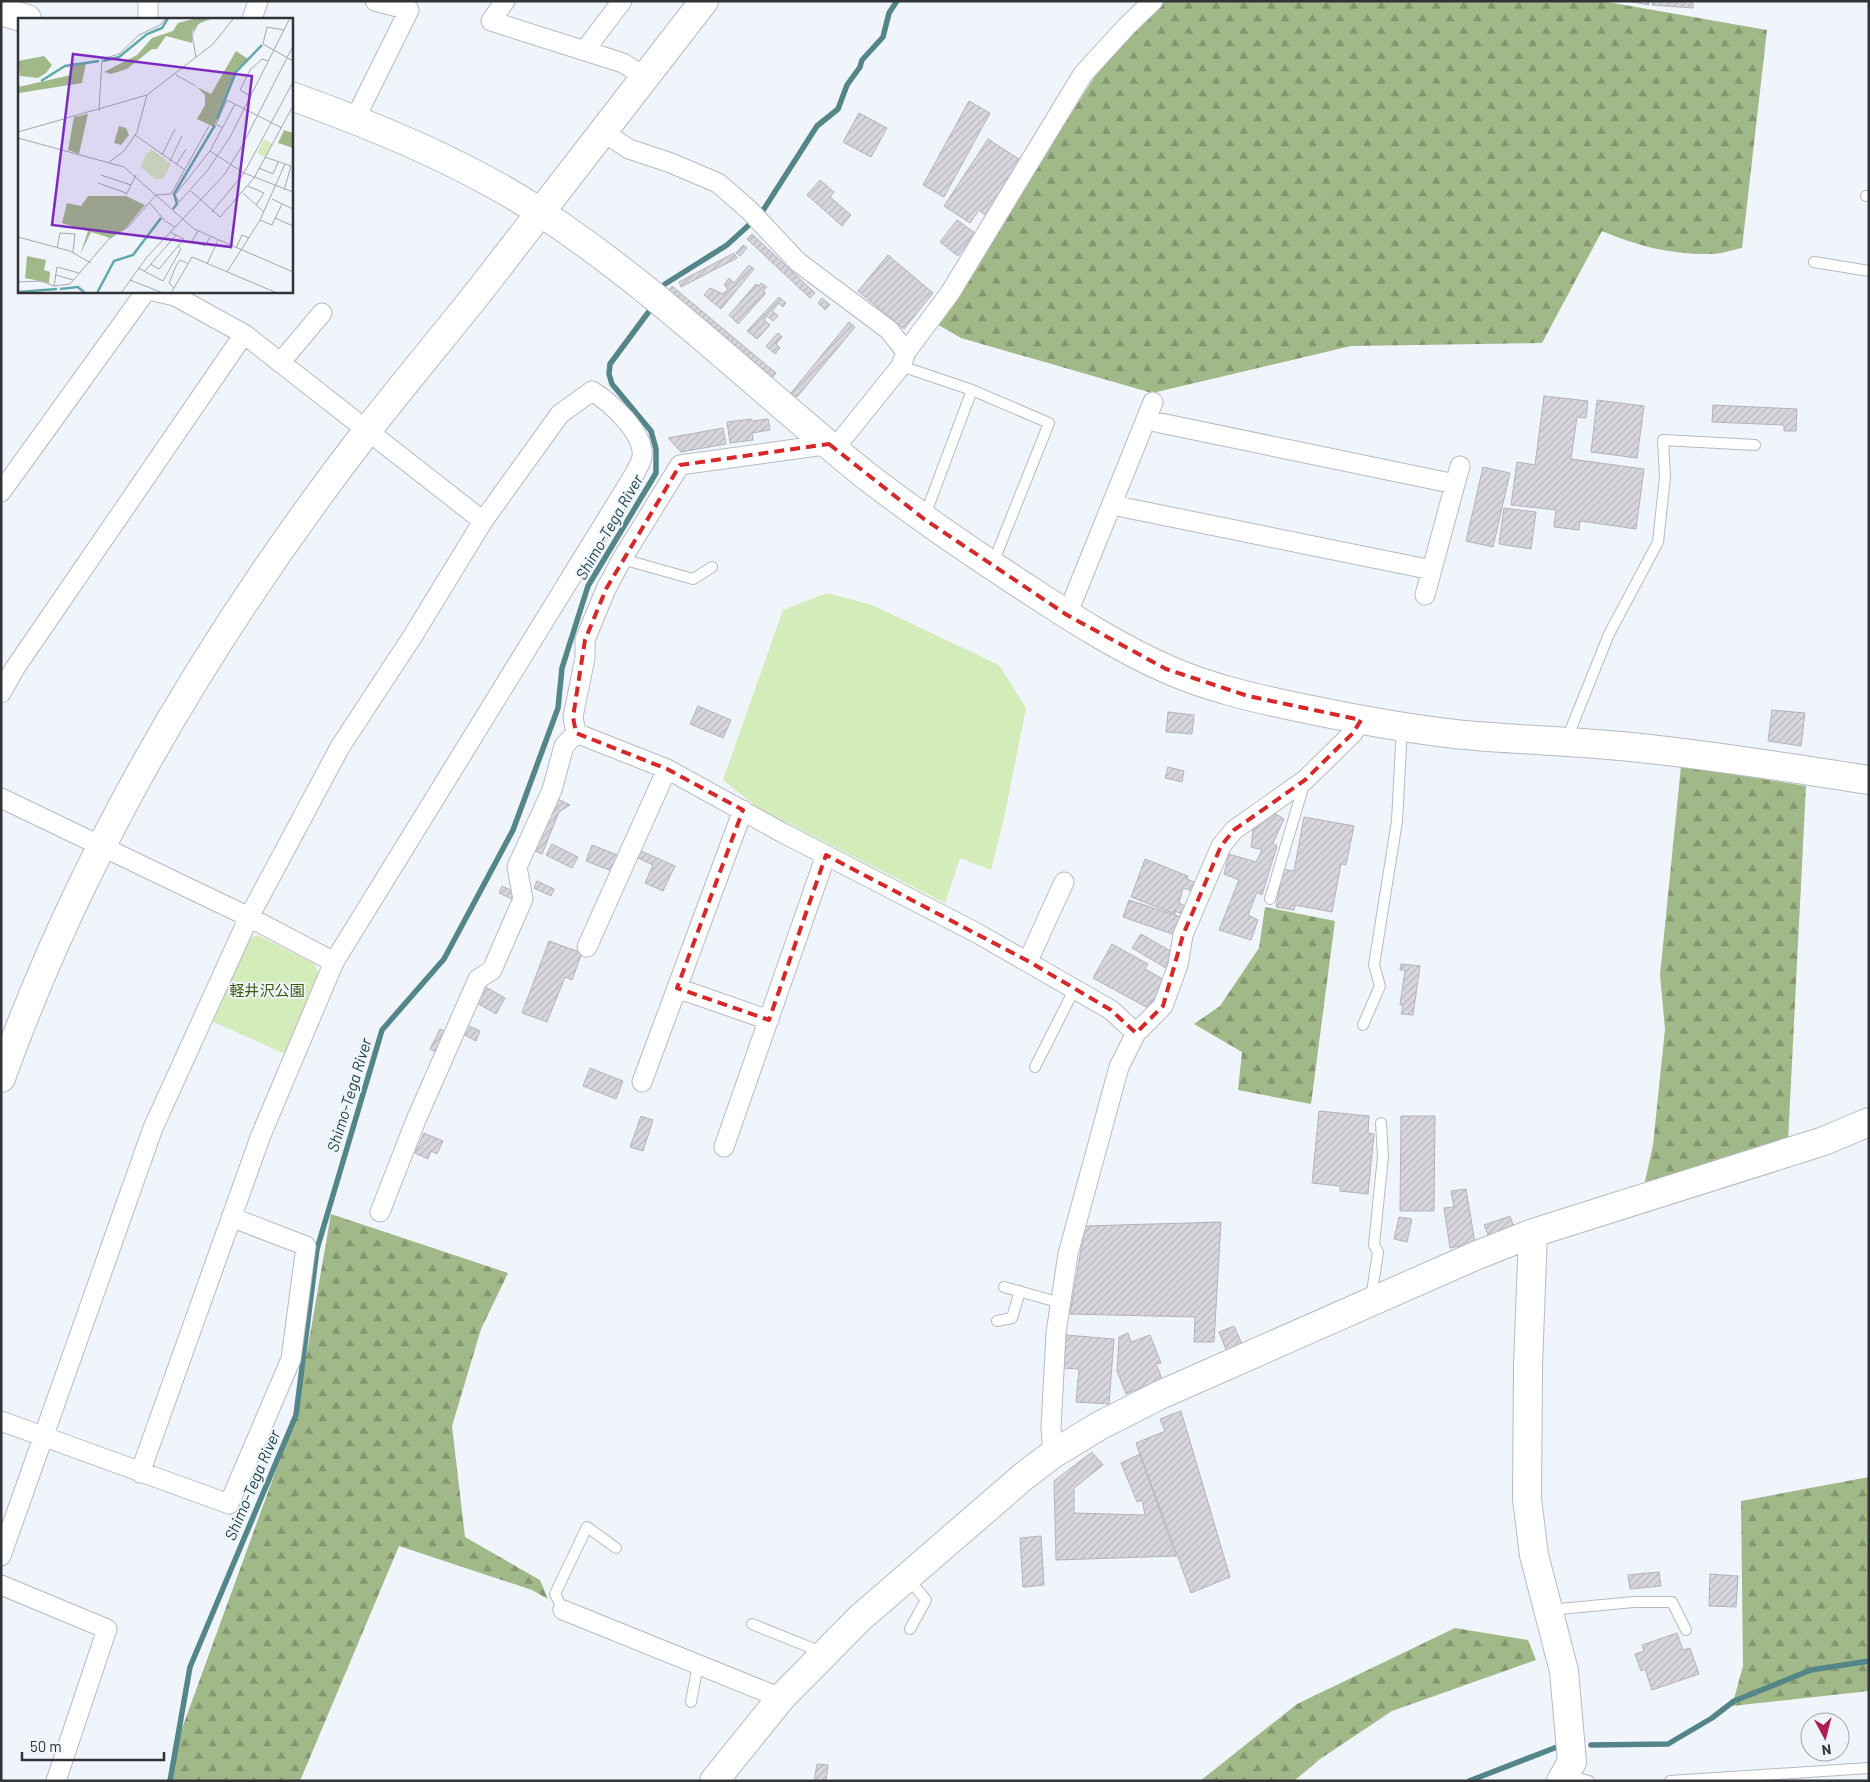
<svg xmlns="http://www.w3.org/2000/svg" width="1870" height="1782" font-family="Barlow,'Noto Sans JP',sans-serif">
  <defs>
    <pattern id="forest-firs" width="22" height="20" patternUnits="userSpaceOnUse" patternTransform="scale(1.25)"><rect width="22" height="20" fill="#a1b888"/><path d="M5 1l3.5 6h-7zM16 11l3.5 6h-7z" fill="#849670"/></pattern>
    <pattern id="building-hatch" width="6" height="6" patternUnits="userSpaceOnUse" patternTransform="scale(1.25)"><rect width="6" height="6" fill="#d7d6dd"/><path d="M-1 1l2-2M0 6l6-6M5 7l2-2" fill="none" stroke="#b9b8be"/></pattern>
  </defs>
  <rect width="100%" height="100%" fill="#f0f5fc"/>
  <path fill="#d4ecba" d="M827,593L872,605L999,665L1026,708L1003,823L991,870L960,858L945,903L758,808L723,780L783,610Z
    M258,935L315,964L320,978L285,1054L207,1019L244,940Z"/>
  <path fill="url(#forest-firs)" d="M1164,1H1602L1767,30L1742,248C1732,250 1721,254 1712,254C1674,255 1636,246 1602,231L1542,343L1351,346L1152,393L961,338L935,323L964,283L1107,57Z
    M1681,766L1806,786L1788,1141L1644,1186L1653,1145L1665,1029L1660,975Z
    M1265,907L1335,921L1311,1104L1238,1090L1242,1052L1194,1024L1220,1006L1259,948Z
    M331,1214L508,1273L481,1329L452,1426L465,1537L540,1580L548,1599L532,1590L399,1546L300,1781H171L176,1745L296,1415Z
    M1869,1477V1691L1732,1706L1743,1666L1741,1501Z
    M1455,1628L1528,1640L1536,1660L1392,1711L1320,1759L1294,1781H1200L1297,1704Z"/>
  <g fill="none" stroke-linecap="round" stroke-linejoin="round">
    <path stroke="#538589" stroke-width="5.5" d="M762,212L817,126L838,109L847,85L860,67L862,60L883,37L889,13L897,1
      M665,284L727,245L750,224
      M1591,1745L1668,1744L1712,1718L1734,1701L1811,1670L1869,1661
      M170,1781L190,1667L296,1415L317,1249L382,1030L444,959L513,830L558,708L562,668L588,586L656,473V449L651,431L612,384L609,374L610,364L650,310
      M1469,1781L1557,1747"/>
  </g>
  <path fill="url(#building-hatch)" stroke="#b5b3ba" d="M1628,1H1649V5Z
    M1653,1H1693V8L1652,5Z
    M969,101L990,113L944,197L923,185Z
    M859,113L887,128L871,157L843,142Z
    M988,139L1022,161L985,215L979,210L970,223L944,206Z
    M820,180L834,192L830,197L851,215L842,226L807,195Z
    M957,220L975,233L958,256L940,242Z
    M752,234L815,293L810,298L747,239Z
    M743,245L747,248L740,256L736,253Z
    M734,253L737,258L681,287L679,282Z
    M888,255L933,293L904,329L858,291Z
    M749,265L754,269L721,309L704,295L710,288L723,294L728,289L724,285L729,278L734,283Z
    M761,283L767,287L763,291L766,293L738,324L729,315L756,284L759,286Z
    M672,286L776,373L771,379L668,292Z
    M779,297L786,303L783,307L779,303L772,311L778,316L773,321L767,316L764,320L770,325L757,339L747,331Z
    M822,298L830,305L825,310L818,303Z
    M849,322L855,327L797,397L791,393Z
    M778,333L782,337L776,344L780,348L775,354L766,346Z
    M1544,396L1588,401L1586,418L1577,417L1571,459L1644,469L1636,529L1580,521L1579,530L1554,527L1556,510L1511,505L1517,462L1535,465Z
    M1597,400L1644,406L1637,458L1591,452Z
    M1713,405L1797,409L1796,431H1784V425L1712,422Z
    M751,419L752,421L768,419L770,430L752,433L753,440L730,443L727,422Z
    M723,428L726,444L681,452L668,438Z
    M1483,467L1510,473L1493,547L1466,541Z
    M1504,508L1536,512L1531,549L1499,544Z
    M698,706L731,720L723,738L690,724Z
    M1772,710L1805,713L1801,746L1768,741Z
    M1168,712L1194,715L1192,734L1166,732Z
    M1168,767L1184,771L1182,782L1165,778Z
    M556,798L570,805L559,812L542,854L533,850Z
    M1276,814L1284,819L1273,843L1277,846L1262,895L1257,892L1248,915L1258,920L1251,940L1219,930L1239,880L1224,874L1229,854L1256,862L1262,850L1251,847L1253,830Z
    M1304,817L1354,826L1346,865L1341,864L1332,912L1295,905L1294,910L1276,907L1283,869L1294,871Z
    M552,844L578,857L572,868L546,855Z
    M592,845L620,856L614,872L586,861Z
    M641,851L675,866L663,891L645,883L653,865L638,858Z
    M1145,859L1188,876L1187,879L1201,885L1198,893L1183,888L1179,903L1192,909L1189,917L1175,911V914L1131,897Z
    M537,881L554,889L551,896L534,888Z
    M502,886L519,894L516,901L499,893Z
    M1129,900L1181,917L1175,935L1123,917Z
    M1141,934L1174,953L1166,968L1132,948Z
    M549,941L582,953L572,980L565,977L547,1022L522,1013Z
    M1112,944L1148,964L1145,969L1168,982L1156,1003L1152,1001L1148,1008L1093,978Z
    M1401,964L1420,966L1413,1015L1401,1014L1403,1005H1400L1405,970H1400Z
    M486,987L505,998L496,1014L477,1003Z
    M467,1025L480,1031L476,1041L463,1034Z
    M440,1029L445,1031L442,1036L446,1038L438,1053L430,1049Z
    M590,1068L623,1081L616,1099L583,1086Z
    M1319,1111L1369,1116L1368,1133L1374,1134L1368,1194L1340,1191V1186L1312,1183Z
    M641,1116L653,1120L643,1151L630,1147Z
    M1401,1116H1435L1434,1211H1400Z
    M424,1133L443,1141L437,1154L431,1151L428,1159L415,1153Z
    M1466,1189L1475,1243L1450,1248L1444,1208L1454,1207L1451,1191Z
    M1510,1216L1515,1230L1490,1239L1484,1225Z
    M1399,1217L1412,1219L1407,1242L1394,1239Z
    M1221,1222L1214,1342H1194L1195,1317L1070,1314L1085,1226Z
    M1234,1326L1243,1346L1227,1352L1219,1332Z
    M1128,1333L1131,1342L1150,1335L1161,1363L1156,1364L1164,1383L1149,1389L1148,1385L1126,1394L1117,1371L1119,1337Z
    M1066,1335L1114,1339L1109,1404L1076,1402L1079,1369L1063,1368Z
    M1181,1411L1230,1577L1191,1593L1136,1443L1165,1431L1160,1419Z
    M1092,1452L1103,1465L1074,1488V1513L1145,1515L1142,1500L1137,1502L1121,1463L1140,1454L1176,1556L1056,1560L1054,1481Z
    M1041,1536L1044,1585L1023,1587L1020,1538Z
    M1659,1572L1661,1586L1630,1589L1628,1575Z
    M1710,1574L1738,1576L1736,1607L1709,1606Z
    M1677,1633L1683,1650L1690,1648L1699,1674L1652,1690L1645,1669L1641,1671L1635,1654L1644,1651L1642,1645Z
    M817,1764L828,1765L826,1781H814Z"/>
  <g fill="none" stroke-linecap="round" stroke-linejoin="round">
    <g stroke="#b6bac1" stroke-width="12">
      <path id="lane" d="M1866,196H1869
        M1814,262L1869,271
        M901,366L972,390L1049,423L993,563
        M924,518L972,390
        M622,559L693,579L712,567
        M1566,741L1609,634L1658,542L1665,477L1663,440L1755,445
        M1270,899L1305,781
        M1363,1025L1380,986L1374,965L1397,821L1402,727
        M1035,1067L1075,988
        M1004,1287L1061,1303
        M1371,1299L1378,1252L1374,1245L1383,1156L1381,1123
        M997,1321L1012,1318L1020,1291
        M908,1578L926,1600L910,1629
        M563,1610L555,1594L587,1527L616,1548
        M1549,1610L1634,1602H1672L1686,1630
        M752,1624L824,1653
        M691,1702L698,1664
        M1566,1775L1589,1781
        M1670,1781L1869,1768"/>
    </g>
    <g stroke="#b6bac1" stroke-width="21">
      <path id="street" d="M505,1L491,21L623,63L645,77
        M148,19V1
        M252,19L258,1
        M585,50L622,1
        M355,119L409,10L375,1
        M603,132L629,149L671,163L718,183L749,210L798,262L889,330L906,352
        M153,291L175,296L244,334L483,521
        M280,363L322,313
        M1146,420L1455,484
        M1,492L146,291
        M1112,505L1432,570
        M1425,595L1460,466
        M1067,615L1153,402
        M1,693L15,668L244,334
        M576,733L667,769L781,832L975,932L1111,1010L1136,1033
        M1,798L249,917L334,962
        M587,947L667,769
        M1028,961L1064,882
        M677,988L769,1020
        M642,1082L743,810
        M724,1147L826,855
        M380,1212L416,1120L478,979L492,970L523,899L517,867L552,790L564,746L576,733L573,717L585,658V640L606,589L622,559L680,465L839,443L901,366L906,352L950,293L1083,74L1126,27L1153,1
        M1,1421L229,1504L291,1359L306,1246L231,1217
        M1053,1454L1051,1428L1056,1333L1068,1254L1119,1067L1136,1033L1163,1006L1178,965L1183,935L1221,846L1234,830L1305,780L1353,733L1361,720
        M1,1556L153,1128L249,917L340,747L414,634L483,521L560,414L592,391C610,402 645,433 642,457C641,463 636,470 634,475L334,962L261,1135L140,1473
        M1,1585L107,1629L56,1781
        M563,1610L781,1698"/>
    </g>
    <g stroke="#b6bac1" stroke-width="30">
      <path id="secondary" d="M1,11L27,19
        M291,96C377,127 463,162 540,212C656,288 756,387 864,474C918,516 974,554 1031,591C1075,620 1121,649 1169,670C1210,688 1254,698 1297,707C1349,718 1402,728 1455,734C1513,740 1573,741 1631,747C1711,755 1790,768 1869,780
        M1,1078C85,844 216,627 367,431C404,383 444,336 481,289C556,193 629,97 704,1
        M1533,1233L1528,1366L1527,1499L1534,1555L1564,1671L1572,1762L1561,1781
        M714,1781L781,1698L860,1618L1024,1476L1053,1454L1099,1426L1160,1395L1475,1256L1533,1233L1824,1141L1869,1122"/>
    </g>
    <use href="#lane" stroke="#fff" stroke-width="10"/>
    <use href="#street" stroke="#fff" stroke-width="19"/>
    <use href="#secondary" stroke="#fff" stroke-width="28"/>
  </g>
  <path fill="none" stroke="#d62828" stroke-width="4" stroke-dasharray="10 6" stroke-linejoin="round" d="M829,444L924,519L1067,615L1166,669L1248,696L1361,720L1353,733L1305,780L1234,830L1221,846L1183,935L1163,1006L1136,1033L1111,1010L1028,961L826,855L769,1020L677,988L743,810L667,769L576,733L573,717L585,640L606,589L680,465Z"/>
  <g text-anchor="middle" stroke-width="4" stroke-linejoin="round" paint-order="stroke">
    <g font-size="15" fill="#3b570e" stroke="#f0f5fc">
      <text x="267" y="996">軽井沢公園</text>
    </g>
    <g font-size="16" font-style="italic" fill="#1a3d3f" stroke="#f0f5fc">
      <text transform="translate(609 527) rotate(-60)" y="6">Shimo-Tega River</text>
      <text transform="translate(349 1095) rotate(-73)" y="6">Shimo-Tega River</text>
      <text transform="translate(252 1485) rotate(-67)" y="6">Shimo-Tega River</text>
    </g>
  </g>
  <g transform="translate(18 18)">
    <rect width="275" height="275" fill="#f0f5fc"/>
    <path d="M246,121L255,126L246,139L239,135ZM133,131L153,146L145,161H137L123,149L129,134L131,135Z" fill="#d4ecba"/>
    <path d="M179,0H195L180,6L174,14V25L148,18L139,31H134L109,51L93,56L86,54L119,37L134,20L155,13L160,5ZM218,33L230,41L219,53L196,109L179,101L187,87V77L179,69L193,76ZM26,38L34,47L28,55L20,60L2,58L0,43ZM54,45H68L64,65L1,75L0,91V69L53,57ZM70,96L61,136L50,132L56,99ZM101,108L108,110L111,117L103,127L96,125ZM266,112L275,115V130L260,125ZM70,178H108L127,187L108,210L92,220L73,214L62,237L70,213L44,205L49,185L63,188ZM9,238L28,242L26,252L32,254L31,265L7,260Z" fill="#a1b888"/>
    <path fill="none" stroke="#61a8ac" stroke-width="2.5" d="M85,43L101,39L129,16L144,10L150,0M23,63L47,48L81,43M199,101L218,54L244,27M155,191L159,186L156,176L197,107M42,271L60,269L67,275M0,274L39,271M79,275L96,243L115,237L143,200"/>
    <path fill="none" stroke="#a4a7ad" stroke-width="1" d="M266,12L249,9L245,26L275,43M178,39L174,17L183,0M158,57L178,68M232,78L222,72L232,52L244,41L250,43M217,86L192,133L157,177L161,184L189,153L212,119L272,0M81,93L84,41L101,36L121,17L142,7L148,0M205,110L198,106L209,82L264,110M0,114L129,77L195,26L216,0M117,117L167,152M0,120L106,149L176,211L275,254M192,133L226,155L275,174M144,137L157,111M247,139L273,148L266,172M152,143L164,118M91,144L106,133L119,114L129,77M158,147L168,131M241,150L255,156L260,144M83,157L113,167M80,165L108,175M230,168L246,175L238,187M173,173L202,199L236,160L275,88M225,175L246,194M108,177L118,157M254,181L275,191M131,184L147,203L157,209M264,186L254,207L242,202L267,146M194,194L226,155L275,64M257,200L275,208M180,213L174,223L187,228L192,219M0,219L52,233L73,245M39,230L42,215L57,216L55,234M218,230L224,217L231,220M223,232L242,202M132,246L141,251L166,221L152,214M189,246L200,222M120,250L145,263L163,231L160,228M126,254L158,217M209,254L223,232M38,257L55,262M112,262L145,275M0,264L23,263L36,268L52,266L91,221L110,209L138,177L153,176L191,108M36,268L39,249L61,255M156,270L151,265L158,248L162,242L169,245M103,275L129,239L206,157L224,128L275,28M153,275L174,239L259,275"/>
    <path fill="#7b2cbf" fill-opacity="0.15" stroke="#7b2cbf" stroke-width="2.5" d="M55,36L234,58L213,229L34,207Z"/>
    <rect width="275" height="275" fill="none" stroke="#313336" stroke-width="2.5"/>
  </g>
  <rect width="1870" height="1782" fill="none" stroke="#313336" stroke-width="5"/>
  <g transform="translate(1825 1737) rotate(173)"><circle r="24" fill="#f0f5fc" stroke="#a4a7ad"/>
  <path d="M0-4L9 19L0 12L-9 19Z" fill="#af1e51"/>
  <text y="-8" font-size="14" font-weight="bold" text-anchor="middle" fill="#313336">N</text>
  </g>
  <path d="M22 1752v8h142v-8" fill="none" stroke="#313336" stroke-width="2.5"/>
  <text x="30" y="1752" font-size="15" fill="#313336" stroke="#f0f5fc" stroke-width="4" paint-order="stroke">50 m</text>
</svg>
